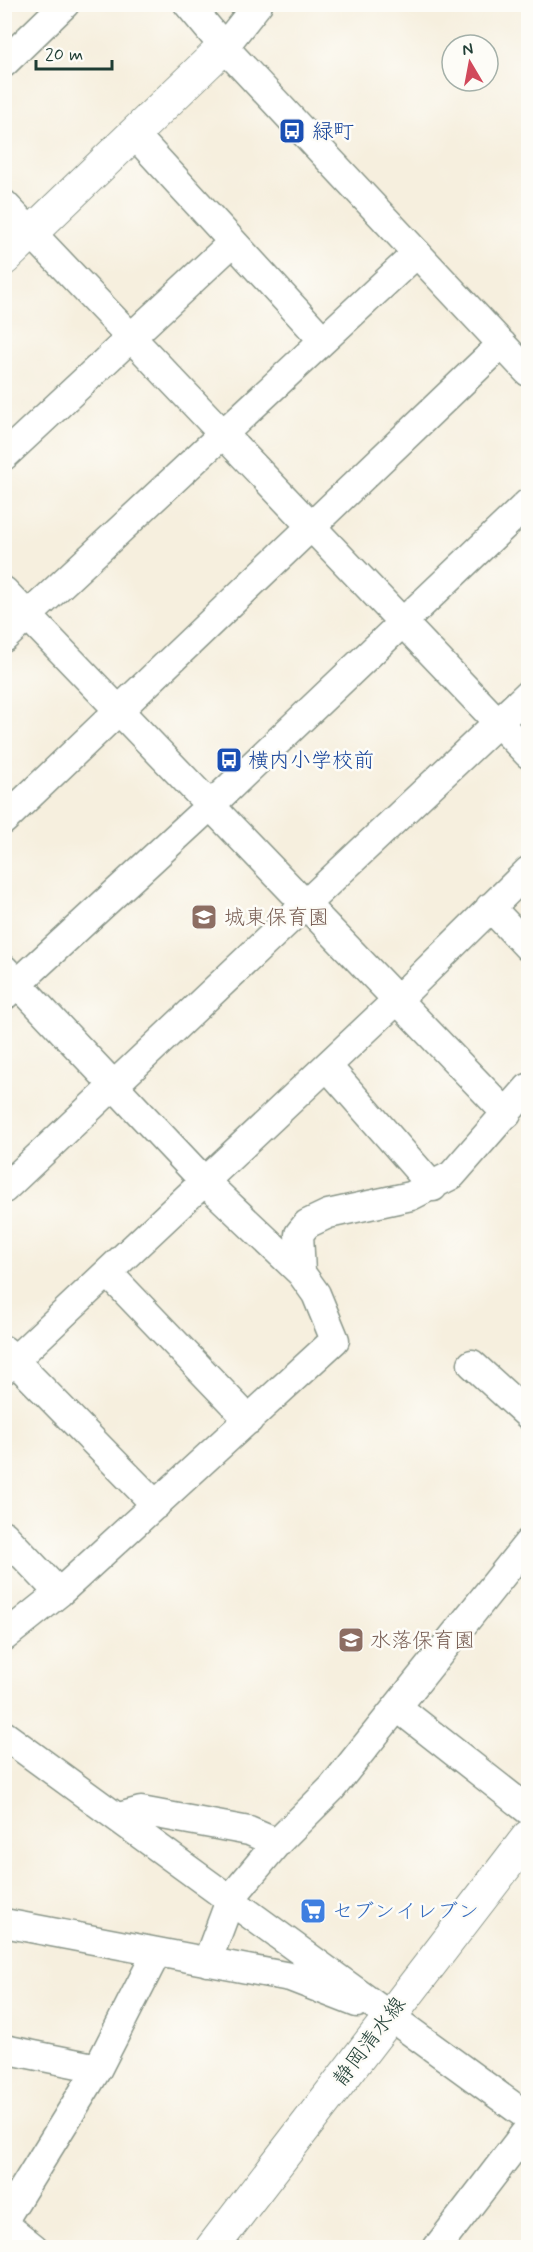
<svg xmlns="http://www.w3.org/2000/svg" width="533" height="2252" font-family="Mynerve,'Klee One',sans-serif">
  <rect width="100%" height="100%" fill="#fdfcf7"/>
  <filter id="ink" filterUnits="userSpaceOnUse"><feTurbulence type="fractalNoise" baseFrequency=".0167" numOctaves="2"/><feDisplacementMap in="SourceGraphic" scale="12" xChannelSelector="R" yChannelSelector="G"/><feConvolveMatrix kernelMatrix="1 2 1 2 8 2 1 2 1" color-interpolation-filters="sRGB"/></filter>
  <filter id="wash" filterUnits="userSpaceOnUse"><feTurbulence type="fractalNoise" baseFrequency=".008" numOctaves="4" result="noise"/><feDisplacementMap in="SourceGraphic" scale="24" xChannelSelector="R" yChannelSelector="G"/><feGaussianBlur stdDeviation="1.35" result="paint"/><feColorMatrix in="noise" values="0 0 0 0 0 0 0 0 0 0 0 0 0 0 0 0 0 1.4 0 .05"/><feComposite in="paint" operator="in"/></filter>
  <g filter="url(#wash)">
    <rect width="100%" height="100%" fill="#f6efde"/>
  </g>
  <g filter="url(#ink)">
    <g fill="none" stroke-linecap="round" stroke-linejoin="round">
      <g stroke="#8a9689" stroke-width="31">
        <path id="minor" d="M188,4L224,47L528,372
          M224,47L258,4
          M4,63L65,4
          M134,134L323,340
          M4,204L528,754
          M4,456L233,242
          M4,591L507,1114
          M4,638L417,253
          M4,820L502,344
          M490,907L528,947
          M4,969L205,1182L301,1273L316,1294L335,1340L59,1593L4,1637
          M4,996L211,805L528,503
          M327,1066L433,1187
          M4,1189L528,694
          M108,1273L249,1420
          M301,1273L299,1234L307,1224L328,1214L411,1196L452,1175L528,1088
          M4,1350L156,1505
          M472,1364L528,1415
          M4,1370L397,1000L528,871
          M4,1535L59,1593
          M397,1707L528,1810
          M4,1735L528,2117
          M119,1817L141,1811L249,1831L277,1843
          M4,1923L290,1977L357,2003
          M207,1962L231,1898L277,1843L332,1788L528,1543
          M4,2049L98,2068
          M4,2220L98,2068L157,1952
          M4,2224L34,2248
          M437,2248L528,2129"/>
      </g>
      <g stroke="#8a9689" stroke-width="35">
        <path id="tertiary" d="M4,259L224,47"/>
      </g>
      <g stroke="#8a9689" stroke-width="35">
        <path id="primary" d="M212,2248L528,1837"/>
      </g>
      <use href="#minor" stroke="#fff" stroke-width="28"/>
      <use href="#tertiary" stroke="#fff" stroke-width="33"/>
      <use href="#primary" stroke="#fff" stroke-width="33"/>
    </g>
  </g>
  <defs>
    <g id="bus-square" transform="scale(1.35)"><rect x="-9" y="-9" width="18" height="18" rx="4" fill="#1a4fb4" stroke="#fdfcf7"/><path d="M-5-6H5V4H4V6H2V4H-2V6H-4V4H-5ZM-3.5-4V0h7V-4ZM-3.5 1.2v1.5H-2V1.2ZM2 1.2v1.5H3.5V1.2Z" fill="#fff"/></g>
    <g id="school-square" transform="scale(1.35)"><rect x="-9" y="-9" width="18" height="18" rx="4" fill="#8d6e63" stroke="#fdfcf7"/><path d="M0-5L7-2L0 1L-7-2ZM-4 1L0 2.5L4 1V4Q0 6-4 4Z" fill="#fff"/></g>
    <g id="supermarket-square" transform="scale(1.35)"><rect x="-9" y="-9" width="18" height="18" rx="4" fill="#3f7fe0" stroke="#fdfcf7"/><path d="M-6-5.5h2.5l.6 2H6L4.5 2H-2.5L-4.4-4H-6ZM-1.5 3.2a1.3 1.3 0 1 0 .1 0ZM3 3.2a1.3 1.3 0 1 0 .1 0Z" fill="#fff"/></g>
  </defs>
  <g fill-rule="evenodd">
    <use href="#bus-square" x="292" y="131"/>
    <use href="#bus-square" x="229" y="760"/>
    <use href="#school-square" x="204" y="917"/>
    <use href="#school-square" x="351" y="1640"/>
    <use href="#supermarket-square" x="313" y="1911"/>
  </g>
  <g text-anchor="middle" stroke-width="5" stroke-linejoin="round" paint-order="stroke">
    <g font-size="21" fill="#164399" stroke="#fdfcf7" text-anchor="start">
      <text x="312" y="138">緑町</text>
      <text x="248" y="767">横内小学校前</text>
    </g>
    <g font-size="21" fill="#785e54" stroke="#fdfcf7" text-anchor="start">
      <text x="224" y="924">城東保育園</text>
      <text x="370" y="1647">水落保育園</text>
    </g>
    <g font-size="21" fill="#366cbe" stroke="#fdfcf7" text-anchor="start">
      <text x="332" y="1918">セブンイレブン</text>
    </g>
    <g font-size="21" fill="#1f3d34" stroke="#fdfcf7">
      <text transform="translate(369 2041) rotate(-53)" y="7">静岡清水線</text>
    </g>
  </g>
  <rect width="533" height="2252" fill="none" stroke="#fdfcf7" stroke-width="24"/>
  <g transform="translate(470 63) rotate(350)"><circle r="28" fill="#fdfcf7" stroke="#a4b0a9" stroke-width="1.5"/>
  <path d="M0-4.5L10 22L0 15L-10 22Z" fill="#d1495b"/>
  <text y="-9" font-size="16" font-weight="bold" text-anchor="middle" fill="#1f3d34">N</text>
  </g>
  <path d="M36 60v9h76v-9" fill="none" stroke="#1f3d34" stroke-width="3"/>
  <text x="45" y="60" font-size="18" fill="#1f3d34" stroke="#fdfcf7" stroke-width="4.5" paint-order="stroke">20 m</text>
</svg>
